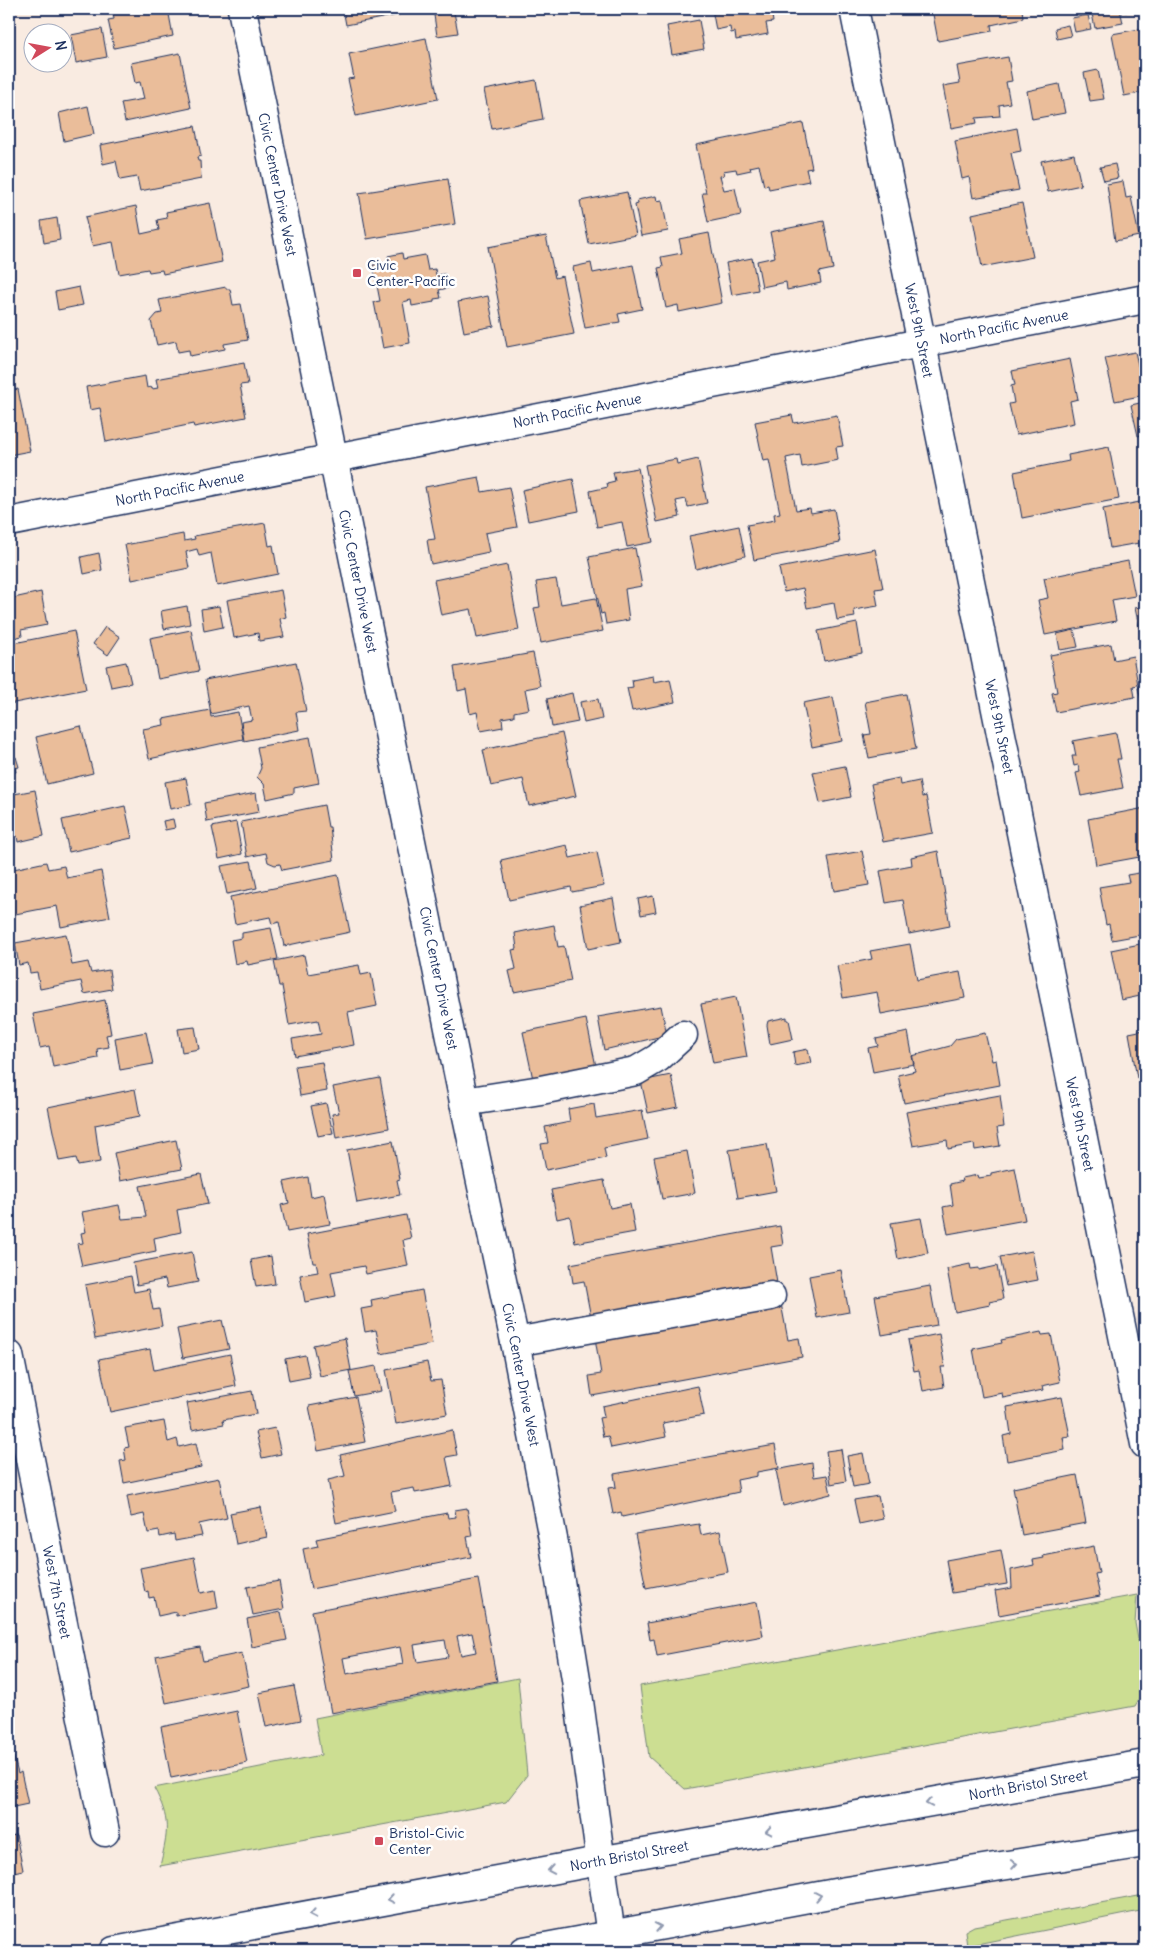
<svg xmlns="http://www.w3.org/2000/svg" width="1154" height="1960" font-family="Delius,sans-serif">
  <rect width="100%" height="100%" fill="#f9ebe1"/>
  <filter id="ink" filterUnits="userSpaceOnUse"><feTurbulence type="fractalNoise" baseFrequency=".02" numOctaves="2"/><feDisplacementMap in="SourceGraphic" scale="10" xChannelSelector="R" yChannelSelector="G"/><feConvolveMatrix kernelMatrix="1 2 1 2 8 2 1 2 1" color-interpolation-filters="sRGB"/></filter>
  <g filter="url(#ink)">
    <path fill="#ccde92" stroke="#748678" d="M1137,1595L1135,1623L1145,1676V1689L1135,1706L685,1789L649,1757L640,1686Z
      M518,1678L527,1775L506,1802L160,1866C168,1832 171,1820 154,1788L321,1755L315,1718Z
      M1144,1895L1145,1910L967,1946L965,1931L974,1926Z"/>
    <path fill="#eabd9a" stroke="#1b2f5e" fill-rule="evenodd" d="M112,9H168L173,36L114,48L108,20L114,19Z
      M343,9H418V11L346,25Z
      M712,9H771L773,22L766,23L768,34L736,40L735,32L731,33L730,27L716,30Z
      M932,9H1022L1023,18L991,25L992,31L938,41Z
      M1091,9H1120L1123,23L1095,28Z
      M1124,9H1142L1125,12Z
      M454,12L458,33L437,36L434,15Z
      M1088,15L1091,29L1075,32L1072,18Z
      M699,20L704,49L672,55L667,26Z
      M1068,25L1071,36L1057,39L1055,28Z
      M1145,28V92L1124,96L1112,34Z
      M102,29L107,57L76,63L71,35Z
      M426,38L438,99L356,116L348,79L354,78L349,54Z
      M180,53L191,108L125,122L121,103L144,99L140,82L135,83L131,63Z
      M1008,57L1012,81L1006,82L1010,103L999,105L1000,116L976,118L977,123L951,128L943,86L960,83L957,66Z
      M1098,70L1104,99L1090,101L1084,73Z
      M536,80L543,119L492,129L484,90Z
      M1059,84L1065,113L1032,119L1027,91Z
      M88,106L94,134L64,141L59,113Z
      M803,123L812,168L806,169L809,181L769,189L768,185L764,186L759,165L750,167L751,170L737,173L736,169L723,171L724,175L720,176L724,190L735,188L741,215L708,222L702,193H706L696,145Z
      M195,126L201,156L197,157L198,161H200L201,179L140,191L137,177L120,180L116,161L103,164L100,145Z
      M1017,128L1021,151L1011,153L1019,190L973,198L969,177L962,179L955,141Z
      M1074,154L1081,185L1048,192L1041,161Z
      M1115,164L1118,178L1104,181L1100,167Z
      M448,179L455,224L367,239L359,193Z
      M1123,181L1126,198L1131,197L1139,236L1115,241L1107,184Z
      M627,192L636,235L589,244L580,201Z
      M656,196L657,201L662,200L668,231L641,236L635,205L638,204L637,200Z
      M210,203L222,262L163,274L162,270L149,272L148,269L119,274L113,242L92,246L85,217L136,206L141,234L159,230L157,220L167,218L166,212Z
      M1022,203L1033,257L982,267L972,214Z
      M57,218L60,240L44,243L41,221Z
      M824,221L833,269L819,272L821,283L787,290L786,282L762,287L757,261L775,257L770,232Z
      M709,233L722,303L679,312L678,305L666,308L658,268L663,267L661,257L682,253L679,239Z
      M546,236L555,278L562,276L574,334L507,347L488,247Z
      M402,253L403,259L425,255L428,270L435,269L436,275L445,274L448,288L439,290L441,298L434,299V302L412,306L411,300L403,302L410,343L383,348L374,302L380,301L373,265L390,262L388,256Z
      M752,258L758,290L732,295L726,263Z
      M591,263L593,273L633,265L642,309L618,314L620,322L585,328L573,267Z
      M79,287L83,305L58,310L55,292Z
      M226,287V289H230L233,305L241,304L248,340L224,344L225,349L190,356L189,350L178,352L176,341L157,345L151,321L157,314L162,313L159,300Z
      M488,296L494,326L464,332L458,302Z
      M1135,352L1145,395L1115,401L1105,358Z
      M1070,359L1078,399L1070,401L1074,423L1016,435L1009,404L1014,403L1011,386L1015,385L1012,371Z
      M244,363L248,384L240,385L246,417L194,427L193,424L106,442L100,408L90,410L86,387L145,376L147,388L151,387L152,389L158,388L156,379Z
      M18,389L30,451L9,455V391Z
      M1144,402L1145,434L1138,436L1131,405Z
      M792,415L794,423L837,415L843,446L836,447L838,460L802,467L800,455L786,458L796,510L810,508L811,513L834,509L840,543L754,560L747,525L775,520L774,514L780,513L769,460L763,461L755,422Z
      M1109,447L1119,499L1022,518L1014,472L1069,461L1068,455Z
      M676,459L677,464L698,459L707,503L688,507L686,499L676,501L680,517L657,522L645,465Z
      M638,468L653,542L627,547L622,522L597,527L590,491L608,487L607,483L615,481L613,472Z
      M479,477L482,492L509,487L517,527L485,533L489,552L431,564L427,540L435,539L425,487Z
      M573,479L579,511L528,521L522,490Z
      M1145,501V542L1110,548L1103,509Z
      M265,523L269,546L273,545L278,574L217,586L211,553L199,556L197,549L186,552L189,568L132,580L125,545L183,534L184,541L195,539L194,536Z
      M739,526L745,556L696,569L689,536Z
      M635,548L642,586L625,589L629,620L606,624L604,613L601,614L589,557Z
      M875,549L883,588L875,589L878,606L854,610L855,617L837,620L834,603L807,608L803,588L784,592L779,568Z
      M99,553L102,570L84,574L81,557Z
      M1128,561L1135,596L1112,600L1116,621L1045,635L1038,600L1048,598L1044,578Z
      M507,565L519,630L477,638L471,609L441,615L434,580Z
      M556,579L561,604L596,598L603,631L541,643L534,608L540,607L536,582Z
      M281,590L286,617L280,619L284,637L259,641L258,633L234,638L227,600Z
      M41,592L47,625L21,630L22,636L9,639V599Z
      M187,606L190,624L164,629L161,611Z
      M219,606L223,627L204,631L201,609Z
      M1145,606V635L1141,636L1135,608Z
      M857,623L862,653L824,661L818,631Z
      M105,627L120,637L108,655L93,644Z
      M191,630L199,671L158,679L150,638Z
      M1074,630L1078,647L1060,650L1057,634Z
      M74,631L86,689L9,704V644Z
      M1111,644L1114,660L1133,656L1138,685L1133,686L1135,697L1056,712L1052,693L1057,692L1050,655Z
      M533,653L540,686L525,689L529,709L514,712V716L502,718L503,727L481,731L477,712L470,714L466,689L458,691L454,667Z
      M126,662L131,683L111,687L106,666Z
      M296,662L306,711L296,712L299,730L244,741L241,722L252,720L249,706L211,714L205,680Z
      M653,676L654,682L670,679L675,702L632,711L627,688L633,687L632,680Z
      M1145,686V713H1144L1138,688Z
      M572,693L578,722L552,727L547,699Z
      M906,694L916,749L869,758L864,735L871,734L865,702Z
      M833,697L842,741L812,747L803,703Z
      M598,699L602,719L584,723L580,702Z
      M210,710L211,717L238,712L243,739L149,759L143,729L164,725L163,719Z
      M81,726L93,773L47,784L36,737Z
      M562,733L576,796L529,806L523,779L491,786L483,750Z
      M1116,733L1121,759H1117L1123,788L1081,796L1076,773L1080,772L1078,765L1074,766L1072,756H1076L1073,741Z
      M9,737L13,757H16L19,767L15,768L16,772L9,773Z
      M310,737L319,783L294,788V793L267,799L264,784L257,777L261,768L257,747Z
      M845,766L851,797L820,803L813,772Z
      M186,778L191,805L170,809L165,782Z
      M899,778L900,785L919,781L922,797L926,796L933,833L883,842L871,784Z
      M35,790L44,836L18,842L17,836L9,838V795Z
      M256,793L259,812L207,822L204,803Z
      M324,805L328,827H330L334,860L282,870L280,864L275,865L268,862L266,853L247,857L241,822Z
      M125,806L132,838L69,852L62,820Z
      M1145,808V856L1096,865L1088,819Z
      M173,819L175,828L165,830L163,821Z
      M236,822L242,854L219,859L212,827Z
      M567,845L570,858L597,852L604,886L572,892L571,887L509,900L501,860Z
      M862,851L869,885L834,891L828,857Z
      M938,851L950,926L909,934L903,900L886,903L880,871L912,865L911,857Z
      M251,861L257,888L227,894L221,866Z
      M46,862L48,869L64,866L67,878L101,871L110,917L61,927L57,906L10,915L9,870Z
      M1145,872V934L1112,940L1109,924L1106,925L1099,887L1129,882L1127,875Z
      M338,875L350,932L284,946L279,922L272,924L270,917L235,924L230,897Z
      M653,896L656,912L641,915L638,899Z
      M613,898L621,942L588,949L580,905Z
      M554,925L558,947L564,946L571,981L514,992L509,971L516,969L512,950L517,949L515,933Z
      M271,928L278,959L248,965L247,961L235,964L231,940L242,938V933Z
      M66,934L72,965L88,962L91,973L109,970L112,989L84,994L81,981L40,989L37,972L30,973L28,963L19,965L15,943Z
      M1145,943V995L1121,1000L1111,950Z
      M910,944L917,980L960,972L965,998L881,1014L877,992L843,998L837,966L872,959L870,951Z
      M304,955L308,974L359,965L361,975L371,973L377,1006L348,1012L354,1045L295,1056L292,1039L321,1034L318,1020L289,1025L282,986H279L274,961Z
      M736,997L747,1057L713,1063L701,1004Z
      M105,1000L111,1034L106,1035L109,1047L97,1049L98,1058L53,1067L49,1046L40,1048L33,1014Z
      M661,1006L667,1035L604,1050L598,1017Z
      M787,1017V1020H789L793,1039L770,1044L767,1025L768,1021Z
      M1145,1018V1076L1137,1078L1129,1033L1144,1030L1142,1019Z
      M586,1019L597,1071L534,1084L523,1032Z
      M195,1027L199,1049L182,1052L178,1029Z
      M146,1032L153,1064L120,1070L115,1038Z
      M908,1032L914,1064L873,1072L868,1048L878,1046L876,1039Z
      M985,1033L992,1061L996,1060L1000,1085L904,1103L898,1075L915,1071L912,1056L950,1046L956,1039Z
      M808,1049L811,1063L795,1066L793,1052Z
      M322,1062L327,1091L300,1096L295,1066Z
      M671,1075L678,1107L648,1113L641,1081Z
      M380,1078L389,1128L336,1138L332,1114L339,1113L333,1087Z
      M135,1089L140,1116L95,1125L100,1162L78,1166L76,1158L59,1161L48,1107Z
      M1000,1095L1004,1127L997,1128L1000,1146L975,1150L974,1144L948,1149L947,1140L913,1146L906,1112Z
      M326,1103L333,1133L318,1136L311,1106Z
      M594,1104L596,1118L642,1110L648,1139L604,1148L606,1158L546,1170L541,1144L548,1143L545,1127L570,1122L568,1109Z
      M176,1140L182,1169L120,1181L114,1153Z
      M393,1141L400,1179L397,1180L400,1195L357,1203L347,1150Z
      M767,1144L776,1191L738,1198L729,1150Z
      M687,1151L695,1193L662,1199L654,1157Z
      M1015,1168L1025,1220L948,1234L943,1207L953,1205L950,1184L963,1181L962,1178L978,1175L979,1178L991,1176V1173Z
      M201,1174L208,1204L177,1210L181,1232L154,1238L156,1251L82,1266L77,1244L83,1243L81,1233L86,1232L82,1212L119,1205L122,1219L146,1217L140,1186Z
      M308,1177L311,1197L324,1194L330,1224L287,1232L281,1205L289,1203L284,1182Z
      M604,1180L610,1208L630,1204L635,1232L575,1243L570,1216L557,1219L551,1190Z
      M406,1215L411,1238L403,1240L408,1266L366,1274L364,1266L331,1272L336,1296L305,1302L300,1275L318,1272L316,1263H313L307,1234Z
      M921,1218L928,1253L898,1259L891,1223Z
      M780,1226L783,1245L771,1247L778,1289L592,1323L584,1281L573,1283L570,1264Z
      M1032,1251L1038,1280L1006,1286L1000,1257Z
      M192,1252L198,1282L167,1288L165,1279L137,1285L133,1263Z
      M271,1256L275,1284L256,1287L251,1260Z
      M970,1264L971,1269L979,1268V1270L997,1266L1003,1299L989,1302L990,1305L955,1312L947,1269Z
      M841,1270L849,1312L817,1318L809,1276Z
      M131,1276L134,1292L149,1289L153,1310L159,1309L162,1326L95,1339L85,1285Z
      M930,1286L937,1325L882,1335L875,1296Z
      M422,1290L432,1344L381,1354L376,1330L365,1332L361,1309L372,1307L371,1300Z
      M780,1298L788,1340L799,1338L802,1357L592,1396L589,1376L601,1374L594,1332Z
      M222,1320L229,1349L183,1358L177,1329Z
      M1041,1332L1042,1335L1051,1334L1060,1382L1042,1386L1043,1390L1003,1398L1002,1393L982,1397L973,1349L1002,1343L1001,1340Z
      M939,1334L945,1367H941L944,1387L923,1391L919,1370L914,1371L908,1340Z
      M345,1338L351,1370L320,1376L313,1345Z
      M150,1349L154,1370L230,1354L236,1386L110,1412L99,1359Z
      M305,1355L310,1377L289,1381L285,1359Z
      M427,1362L431,1381L441,1380L447,1414L396,1424L386,1370Z
      M376,1366L381,1391L354,1396L349,1371Z
      M698,1386L704,1415L663,1423L666,1437L611,1448L608,1436L603,1437L599,1418L604,1417L602,1406Z
      M252,1391L256,1414L223,1420L224,1424L192,1430L187,1403Z
      M356,1397L365,1442L318,1451L309,1406Z
      M1062,1397L1070,1436L1063,1437L1065,1450L1007,1461L1003,1436L1011,1434L1007,1407Z
      M164,1421L168,1442L177,1439L179,1447L196,1443L201,1467L124,1483L120,1461L126,1460L124,1448L129,1447L125,1428Z
      M275,1428L281,1454L262,1458L256,1432Z
      M452,1430L457,1455L446,1457L452,1486L415,1493L414,1488L391,1492L395,1511L336,1523L328,1480L345,1476L340,1455Z
      M775,1445L779,1468L757,1472V1476L737,1480L739,1492L622,1517L621,1512L613,1514L608,1488L616,1487L614,1474Z
      M841,1449L846,1481L831,1484L826,1451Z
      M863,1453L869,1484L853,1487L847,1456Z
      M812,1463L814,1477L827,1475L831,1494L783,1506L776,1470Z
      M1077,1475L1086,1523L1022,1535L1013,1488Z
      M219,1478L227,1518L199,1524L202,1536L175,1541L174,1534L160,1537L159,1531L148,1533L144,1514L131,1517L127,1496Z
      M878,1496L883,1519L859,1524L854,1500Z
      M261,1507L267,1537L236,1544L230,1513Z
      M467,1508L472,1536L467,1537L471,1557L311,1589L303,1549L318,1546L316,1539L447,1513L448,1518L456,1517L455,1510Z
      M699,1524L701,1535L720,1531L728,1572L646,1588L635,1534Z
      M1094,1546L1099,1573L1095,1574L1100,1596L999,1615L995,1591L1012,1588L1011,1570L1034,1565L1033,1560L1044,1558L1043,1556Z
      M1001,1550L1007,1584L952,1593L946,1560Z
      M194,1557L201,1593L215,1590L218,1608L176,1616V1612L158,1616L154,1597L149,1598L148,1591L145,1592L140,1568Z
      M478,1579L497,1681L331,1713L312,1611ZM472,1633L476,1652L461,1655L457,1636ZM445,1640L448,1657L417,1662L414,1645ZM400,1647L403,1664L346,1674L343,1658Z
      M279,1581L284,1609L253,1615L247,1587Z
      M757,1602L763,1636L657,1656L654,1639L650,1640L647,1623Z
      M281,1612L287,1640L252,1647L247,1619Z
      M200,1647L203,1661L242,1653L249,1686L166,1703L156,1656Z
      M294,1686L301,1720L266,1727L259,1693Z
      M9,1701L12,1717L9,1718Z
      M237,1711L247,1763L171,1778L161,1727Z
      M13,1753L18,1774L21,1772L28,1804L9,1808V1754Z
      M9,1829L11,1836L16,1835L23,1870L9,1873Z"/>
    <g fill="none" stroke-linecap="round" stroke-linejoin="round">
      <g stroke="#1b2f5e" stroke-width="31">
        <g id="minor">
          <path id="s1" d="M854,9L1145,1444"/>
          <path id="s2" d="M9,522L1145,299"/>
          <path d="M464,1102L541,1090L636,1071L658,1058L683,1035"/>
          <path d="M515,1342L771,1296"/>
          <path id="s3" d="M9,1355L105,1832"/>
        </g>
      </g>
      <g stroke="#1b2f5e" stroke-width="31">
        <g id="major">
          <path id="s4" d="M242,9L464,1102L515,1342L554,1544L576,1679L613,1951"/>
          <path id="s5" d="M114,1951L599,1861L1145,1764"/>
          <path d="M524,1951L846,1891L1145,1843"/>
        </g>
      </g>
      <use href="#minor" stroke="#fff" stroke-width="28"/>
      <use href="#major" stroke="#fff" stroke-width="28"/>
    </g>
    <defs><path id="oneway-chevron" d="M-2-3.5L2.5 0L-2 3.5" fill="none" stroke-width="1.6" stroke-linecap="round" stroke-linejoin="round" transform="scale(1.25)"/></defs>
    <g stroke="#8d97ae">
      <use href="#oneway-chevron" transform="translate(929 1803) rotate(170)"/>
      <use href="#oneway-chevron" transform="translate(769 1831) rotate(170)"/>
      <use href="#oneway-chevron" transform="translate(1014 1864) rotate(-9)"/>
      <use href="#oneway-chevron" transform="translate(551 1870) rotate(170)"/>
      <use href="#oneway-chevron" transform="translate(818 1896) rotate(-11)"/>
      <use href="#oneway-chevron" transform="translate(391 1899) rotate(170)"/>
      <use href="#oneway-chevron" transform="translate(313 1914) rotate(169)"/>
      <use href="#oneway-chevron" transform="translate(658 1927) rotate(-11)"/>
    </g>
  </g>
  <g fill="#d1495b" stroke="#fff" stroke-width="2">
    <rect x="352" y="268" width="10" height="10" rx="2.5"/>
    <rect x="374" y="1836" width="10" height="10" rx="2.5"/>
  </g>
  <g text-anchor="middle" stroke-width="5" stroke-linejoin="round" paint-order="stroke">
    <g font-size="14" fill="#1b2f5e" stroke="#fff">
      <text dy="5" stroke="none"><textPath href="#s4" startOffset="179">Civic Center Drive West</textPath></text>
      <text dy="5" stroke="none"><textPath href="#s2" startOffset="1014">North Pacific Avenue</textPath></text>
      <text dy="5" stroke="none"><textPath href="#s1" startOffset="328">West 9th Street</textPath></text>
      <text dy="5" stroke="none"><textPath href="#s2" startOffset="579">North Pacific Avenue</textPath></text>
      <text dy="5" stroke="none"><textPath href="#s2" startOffset="174">North Pacific Avenue</textPath></text>
      <text dy="5" stroke="none"><textPath href="#s4" startOffset="584">Civic Center Drive West</textPath></text>
      <text dy="5" stroke="none"><textPath href="#s1" startOffset="732">West 9th Street</textPath></text>
      <text dy="5" stroke="none"><textPath href="#s4" startOffset="989">Civic Center Drive West</textPath></text>
      <text dy="5" stroke="none"><textPath href="#s1" startOffset="1138">West 9th Street</textPath></text>
      <text dy="5" stroke="none"><textPath href="#s4" startOffset="1394">Civic Center Drive West</textPath></text>
      <text dy="5" stroke="none"><textPath href="#s3" startOffset="242">West 7th Street</textPath></text>
      <text dy="5" stroke="none"><textPath href="#s5" startOffset="929">North Bristol Street</textPath></text>
      <text dy="5" stroke="none"><textPath href="#s5" startOffset="524">North Bristol Street</textPath></text>
    </g>
    <g font-size="14" fill="#1b2f5e" stroke="#fff" text-anchor="start">
      <text x="367" y="270">Civic<tspan x="367" dy="16">Center-Pacific</tspan></text>
      <text x="389" y="1838">Bristol-Civic<tspan x="389" dy="16">Center</tspan></text>
    </g>
  </g>
  <rect width="1154" height="1960" fill="none" stroke="#fff" stroke-width="30"/>
  <rect x="15" y="15" width="1124" height="1930" fill="none" stroke="#1b2f5e" stroke-width="2" filter="url(#ink)"/>
  <g transform="translate(48 48) rotate(79)"><circle r="24" fill="#ffffff" stroke="#a4acbf"/>
  <path d="M0-4L9 19L0 12L-9 19Z" fill="#d1495b"/>
  <text y="-8" font-size="14" font-weight="bold" text-anchor="middle" fill="#1b2f5e">N</text>
  </g>
</svg>
